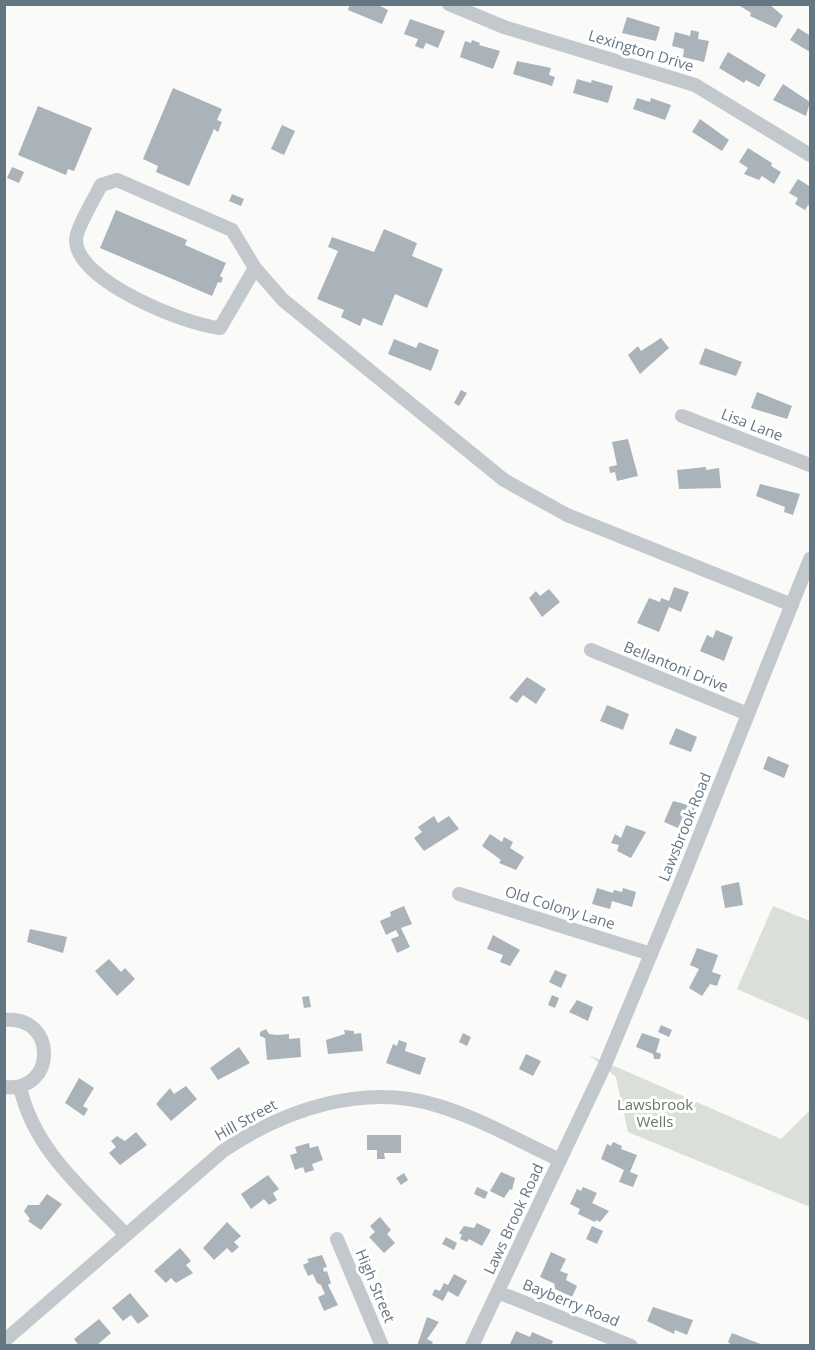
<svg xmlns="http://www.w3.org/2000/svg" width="815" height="1350" font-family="'Open Sans',sans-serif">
  <rect width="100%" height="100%" fill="#fafaf8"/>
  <path fill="#dadfd7" d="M773,906L810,921V1021L737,989Z
    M589,1055L781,1139L810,1110V1207L628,1132L616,1077Z"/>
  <path fill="#aab3b9" d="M350,4H376L388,10L382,24L348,10Z
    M737,4H769L783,16L776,28L750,16L751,13Z
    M627,17L660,27L656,41L622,33Z
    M410,19L445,31L438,48L426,43L423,49L415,46L418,39L404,34Z
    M798,28L809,35L810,32V52L790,40Z
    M691,30L699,32L698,39L709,41L704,62L683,57L684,49L672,46L675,32L690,36Z
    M472,40L480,43L479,45L500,51L493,69L460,57L465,41L471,43Z
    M728,52L766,75L759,87L746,80L744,83L719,68Z
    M517,61L551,68L549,75L555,77L552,86L513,74Z
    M577,79L591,83L592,80L613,86L608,103L573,93Z
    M783,84L810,102L806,116L773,100Z
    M173,88L222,109L217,120L222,122L218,132L214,129L189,186L156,172L158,166L143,159Z
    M637,98L650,102L651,98L671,105L665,120L633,109Z
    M38,106L92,128L74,171L68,169L66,175L18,155Z
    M700,119L729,140L722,151L692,132Z
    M282,125L295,131L284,155L271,149Z
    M748,148L772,163L771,166L781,172L774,184L762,176L759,180L744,174L748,168L739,162Z
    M12,167L24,172L19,183L7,178Z
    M798,179L809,186L810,183V206L808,205L805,210L795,204L798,198L789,193Z
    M232,194L244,199L241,206L229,201Z
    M116,210L187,240L185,245L226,263L220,276L223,278L221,283L218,282L212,296L100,248Z
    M384,229L417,243L412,256L443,269L427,308L395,294L382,326L363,318L360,326L341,317L344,310L317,299L338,251L328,247L332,237L374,252Z
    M661,338L669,348L640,374L628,355L638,346L641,351Z
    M394,339L416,348L419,342L439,350L431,371L388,354Z
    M705,348L742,362L736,376L699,364Z
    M461,390L467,393L459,406L454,403Z
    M757,392L792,406L787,419L751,408Z
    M628,439L638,476L617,481L615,472L610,473L609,467L617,465L612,442Z
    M706,467V470L719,468L721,488L679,489L677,470Z
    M760,484L800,494L793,515L784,512L785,507L756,496Z
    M674,587L689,592L681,612L669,607L659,632L637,623L649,598L660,602L661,598L669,601Z
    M549,589L560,602L542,617L529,598L536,591L540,596Z
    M716,630L733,637L724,661L700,651L707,635L713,638Z
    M527,677L546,689L536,704L523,695L517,703L509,698Z
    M607,705L629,714L623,730L600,721Z
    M676,728L697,737L691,752L669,744Z
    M768,756L789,765L784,778L763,769Z
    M673,801L696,807L692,816L685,812L678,828L664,822Z
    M434,816L438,823L449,816L459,829L424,851L414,838L422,832L418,827Z
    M626,825L646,832L631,858L617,851L619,845L611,843L615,834L621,838Z
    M490,834L502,842L504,837L513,842L510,848L524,857L516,870L499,863L501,860L482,846Z
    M739,882L743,905L725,908L721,886Z
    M597,888L613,893L614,890L622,892L623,888L636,892L632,907L612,901L610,909L592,904Z
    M404,906L412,924L401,928L410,947L397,953L391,939L399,936L396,930L386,935L380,921L391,916L390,912Z
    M30,929L67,937L63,953L27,942Z
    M493,935L520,950L510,966L500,962L503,955L487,949Z
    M697,948L718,955L712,972L721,975L717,986L710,984L702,996L689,988L699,969L690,965Z
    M109,959L121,972L125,968L135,979L117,996L95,971Z
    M555,970L567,975L561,988L549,982Z
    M552,995L559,998L555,1008L548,1005Z
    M309,996L311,1007L304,1008L302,997Z
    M577,1000L593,1007L588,1021L569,1012Z
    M661,1025L672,1030L669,1037L658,1032Z
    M266,1029L269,1034L277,1035L289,1034V1039L300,1038L301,1057L267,1060L265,1038L260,1036V1032Z
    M344,1030L354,1031V1034L361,1033L363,1051L328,1054L326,1040L345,1034Z
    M463,1033L471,1037L467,1046L459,1042Z
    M642,1033L660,1039L656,1052L661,1054L660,1059H654L653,1054L636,1047Z
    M399,1040L407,1043L405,1051L426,1058L420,1075L386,1063L393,1044L397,1046Z
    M239,1047L250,1063L218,1080L210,1068Z
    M526,1054L541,1061L533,1076L519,1069Z
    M79,1078L94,1088L83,1106L88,1109L84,1116L65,1103Z
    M186,1086L197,1099L171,1121L156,1104L170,1088L174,1094Z
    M136,1132L147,1145L120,1165L109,1153L116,1147L111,1141L117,1136L125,1141Z
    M367,1135H401V1153H384L385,1159H377V1150H367Z
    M613,1142L622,1146L621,1149L637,1155L630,1172L638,1175L633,1187L619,1182L624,1170L601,1159L607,1144L611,1146Z
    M309,1143L310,1148L318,1146L323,1160L312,1164L314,1170L305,1173L303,1167L295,1170L290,1155L297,1153L295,1147Z
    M501,1172L515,1178L512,1190L510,1189L504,1198L490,1191Z
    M404,1173L408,1180L401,1185L396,1178Z
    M268,1175L279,1189L273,1193L277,1200L269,1205L264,1199L251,1209L241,1194Z
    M477,1187L488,1192L485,1199L474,1194Z
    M583,1187L597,1193L592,1203L609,1211L600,1222L596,1220L595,1222L578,1214L580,1209L570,1204L577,1189L581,1191Z
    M47,1194L62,1204L41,1230L28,1221L30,1219L24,1211L28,1205H39Z
    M380,1217L391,1230L387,1234L395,1243L384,1253L369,1237L375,1232L370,1226Z
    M227,1222L241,1236L234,1242L239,1247L232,1253L227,1248L214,1260L203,1248Z
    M477,1223L491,1230L482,1246L469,1239L467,1242L460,1239L462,1235L459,1233L464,1226L474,1228Z
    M592,1226L603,1231L597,1244L586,1239Z
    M446,1237L457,1243L454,1250L442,1244Z
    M180,1248L191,1261L186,1265L193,1273L176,1283L171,1278L166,1283L154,1271Z
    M551,1252L566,1259L560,1271L568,1274L566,1280L577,1286L572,1297L553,1288L555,1284L540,1277Z
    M322,1255L327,1267L323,1268L324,1272L327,1271L331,1283L328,1285L338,1305L324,1311L318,1297L325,1294L321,1285L317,1283L313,1274L308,1276L303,1265L309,1262L307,1259Z
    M454,1274L467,1281L458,1297L448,1291L443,1301L432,1295L435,1289L440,1291L444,1283L448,1285Z
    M130,1293L149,1316L138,1324L131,1315L123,1321L112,1308Z
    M653,1307L693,1320L687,1335L675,1330L674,1334L647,1321Z
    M427,1317L439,1322L427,1339L433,1342L431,1346H417Z
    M99,1319L111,1333L96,1346H79L74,1339Z
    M516,1331L530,1337L532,1332L553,1341L551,1346H509Z
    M732,1333L763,1345V1346H733L728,1342Z"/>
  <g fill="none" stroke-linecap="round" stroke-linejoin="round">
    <path stroke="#c3c8cc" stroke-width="14" d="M449,4L504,27L695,85L810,155
      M255,268L220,328C186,325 76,281 76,240C76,228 95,198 101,185L117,180L232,230L255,268L283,300L504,480L567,515L792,605
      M682,416L810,465
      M591,650L748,714
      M459,894L651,954
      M4,1020C57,1014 58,1093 4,1087
      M20,1087C34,1150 82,1188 125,1234
      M337,1239L382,1346
      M498,1292L631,1346
      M4,1341L223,1151C285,1109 365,1082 439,1106C481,1119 521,1142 560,1160
      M472,1346L604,1067L683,877L810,559"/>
  </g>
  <g text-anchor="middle" stroke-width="6" stroke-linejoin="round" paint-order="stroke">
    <g font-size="15" fill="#657683" stroke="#fff">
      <text transform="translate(641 51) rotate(17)" y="5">Lexington Drive</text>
      <text transform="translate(752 425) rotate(21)" y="5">Lisa Lane</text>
      <text transform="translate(676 667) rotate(22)" y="5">Bellantoni Drive</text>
      <text transform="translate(685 827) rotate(-68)" y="5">Lawsbrook Road</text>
      <text transform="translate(560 908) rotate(17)" y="5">Old Colony Lane</text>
      <text transform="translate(246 1120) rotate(-29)" y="5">Hill Street</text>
      <text transform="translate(514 1219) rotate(-65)" y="5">Laws Brook Road</text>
      <text transform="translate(375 1286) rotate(67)" y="5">High Street</text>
      <text transform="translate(571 1303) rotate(22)" y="5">Bayberry Road</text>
    </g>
    <g font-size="15" fill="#687a64" stroke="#fff">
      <text x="655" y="1110">Lawsbrook<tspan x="655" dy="17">Wells</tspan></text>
    </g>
  </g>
  <rect width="815" height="1350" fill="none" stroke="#657683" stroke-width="12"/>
</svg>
